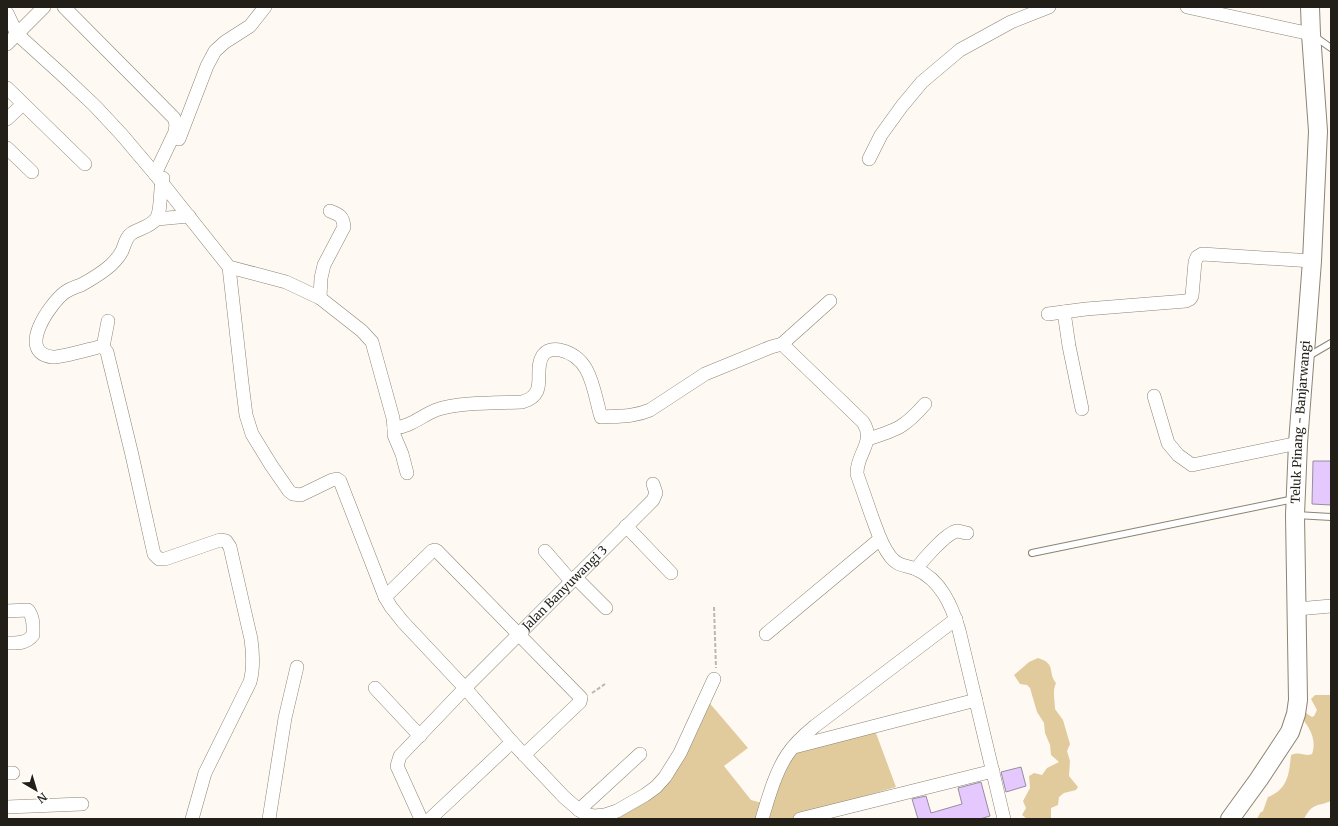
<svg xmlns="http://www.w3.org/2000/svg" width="1338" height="826" font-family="Merriweather,serif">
  <rect width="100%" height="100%" fill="#fefaf3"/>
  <path fill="#e1cb9d" d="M1038,658C1057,664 1047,672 1056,683C1052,692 1055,699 1055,709L1063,720L1070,744L1067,751L1070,761L1069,776L1078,787L1076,790L1064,793L1059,797L1058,805L1051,808V819H1027L1022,815L1026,808L1023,801L1030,788L1029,776L1034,773L1042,775L1047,768L1059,762L1051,755L1050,745L1045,733L1044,723L1037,712L1030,688L1027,685L1020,684L1014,675L1029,662Z
    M1331,693V801C1317,807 1313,802 1304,819H1257L1260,813L1263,811L1268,797C1288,789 1289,774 1291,755C1302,751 1303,757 1312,754C1317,740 1310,728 1301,717L1303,711L1312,717L1314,716L1317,710L1311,699L1315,695H1330Z
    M707,700L748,748L724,766L751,800L766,804L789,748L873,725L896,787L814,811L801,819H599L652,794L686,729L688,718L697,715Z"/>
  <path fill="#e5c8fe" stroke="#968d9e" d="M1313,461H1331V505L1312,504Z
    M1021,767L1026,786L1006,792L1001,772Z
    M981,782L990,816L980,819H918L912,799L926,796L931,813L962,804L958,788Z"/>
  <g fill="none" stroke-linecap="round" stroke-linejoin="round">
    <g stroke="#8c8473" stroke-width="8">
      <path id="lane" d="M1314,36L1331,48
        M1307,357L1331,343
        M1296,515L1331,517
        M1032,553L1294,499"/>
    </g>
    <g stroke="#8c8473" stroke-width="14">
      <g id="street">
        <path d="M64,7L174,118L176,124L175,132L155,174L229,267L242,383L246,415L252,434L271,465L289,491L293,494L301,495L332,480L337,479L340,481L385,597L391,607L403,622L465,688L512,742L564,797L579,810L586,814L594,816L605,815L617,811L645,795L656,787L665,777L680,753L714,679"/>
        <path d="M1187,7L1311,34"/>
        <path d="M7,13L17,34L60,73L95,106L122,135L155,174"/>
        <path d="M7,44L44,7"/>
        <path d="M7,88L85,164"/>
        <path d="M7,119L23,104"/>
        <path d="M179,139L207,66L215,51L225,42L250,26L265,7"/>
        <path d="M7,148L32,172"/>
        <path d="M869,159L881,135L902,106L922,82L960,50L1011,22L1049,7"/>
        <path d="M157,219L189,216"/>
        <path d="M229,267L286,282L320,298L362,331L372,342L393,418L394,428C410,427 421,416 436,410C458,402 497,403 522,402C550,394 532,371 543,355C547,350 554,349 560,350C592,357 593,390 601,417C618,416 634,417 650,410L705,374L771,347L782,344L863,422C876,442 856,454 857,474C862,488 867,503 872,517C877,530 881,545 890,556C898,567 906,565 916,569C941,580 952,606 959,630L1004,819"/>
        <path d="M320,298L321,278L324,265L344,227C343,216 340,215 330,211"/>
        <path d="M1064,312L1069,346L1082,409"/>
        <path d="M1048,314L1086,309L1186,301L1190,299L1192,296L1195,262L1197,257L1202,254L1312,261"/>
        <path d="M108,321L103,347L107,352L132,455L154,554L159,559H165L220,540L226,541L230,547L232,556L251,639C253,654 254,668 250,682L205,773L192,819"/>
        <path d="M782,344L830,301"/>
        <path d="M103,347H99C90,349 59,358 52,357C16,352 50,304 64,293C69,289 75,287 81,285C92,279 102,273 111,265C115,261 120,255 122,251C125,244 126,237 132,233C140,228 150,227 156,219C162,211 159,189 163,178"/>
        <path d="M1154,396L1168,443L1178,455L1192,465L1298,443"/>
        <path d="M394,428V435L402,454L407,473"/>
        <path d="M868,439C897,430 905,427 925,404"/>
        <path d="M626,526L671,573"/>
        <path d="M545,551L571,581"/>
        <path d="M916,569C923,560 946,533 957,531C960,531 964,533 967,533"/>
        <path d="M575,577L606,608"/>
        <path d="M385,597L432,551L435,550L437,551L581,698L580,702L524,755"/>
        <path d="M1297,609L1331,606"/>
        <path d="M7,611L28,610C34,618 33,626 33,635C26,644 17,643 7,643"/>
        <path d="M766,634L880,539"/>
        <path d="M375,688L420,736"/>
        <path d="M794,747L976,700"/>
        <path d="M7,773H13"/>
        <path d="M7,807L82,804"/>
        <path d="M579,810L640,754"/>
        <path d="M269,819L285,718L297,667"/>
        <path id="s1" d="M421,819L397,766L400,756L465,688L653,500L656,493L653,484"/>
        <path d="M430,819L512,742"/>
        <path d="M762,819C768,799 775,773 787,755C794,744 804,735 815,726L956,619"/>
        <path d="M800,819L993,771"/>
      </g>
    </g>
    <g stroke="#8c8473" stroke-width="20">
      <g id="secondary">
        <path id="s2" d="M1230,819L1259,779L1290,732L1296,714L1298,700L1295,515L1298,443L1312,261L1318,131L1311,34L1310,7"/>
      </g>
    </g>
    <path stroke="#bbb8b1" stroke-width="2" stroke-dasharray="4 2" stroke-linecap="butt" d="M714,607L716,668
      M592,693L605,684"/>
    <use href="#lane" stroke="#fff" stroke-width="6"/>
    <use href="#street" stroke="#fff" stroke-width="13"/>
    <use href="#secondary" stroke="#fff" stroke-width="18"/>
  </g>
  <g text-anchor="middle" stroke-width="3.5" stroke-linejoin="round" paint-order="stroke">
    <g font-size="12" fill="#221f18" stroke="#fff">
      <text dy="4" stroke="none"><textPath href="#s2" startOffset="417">Teluk Pinang - Banjarwangi</textPath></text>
      <text dy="4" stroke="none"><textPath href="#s1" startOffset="304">Jalan Banyuwangi 3</textPath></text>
    </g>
  </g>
  <rect width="1338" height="826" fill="none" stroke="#221f18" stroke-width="16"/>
  <g transform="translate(36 790) rotate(142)" stroke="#ffffff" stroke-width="3" paint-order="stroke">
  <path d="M0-3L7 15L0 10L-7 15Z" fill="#221f18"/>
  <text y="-6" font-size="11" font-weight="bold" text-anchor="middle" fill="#221f18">N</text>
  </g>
</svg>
